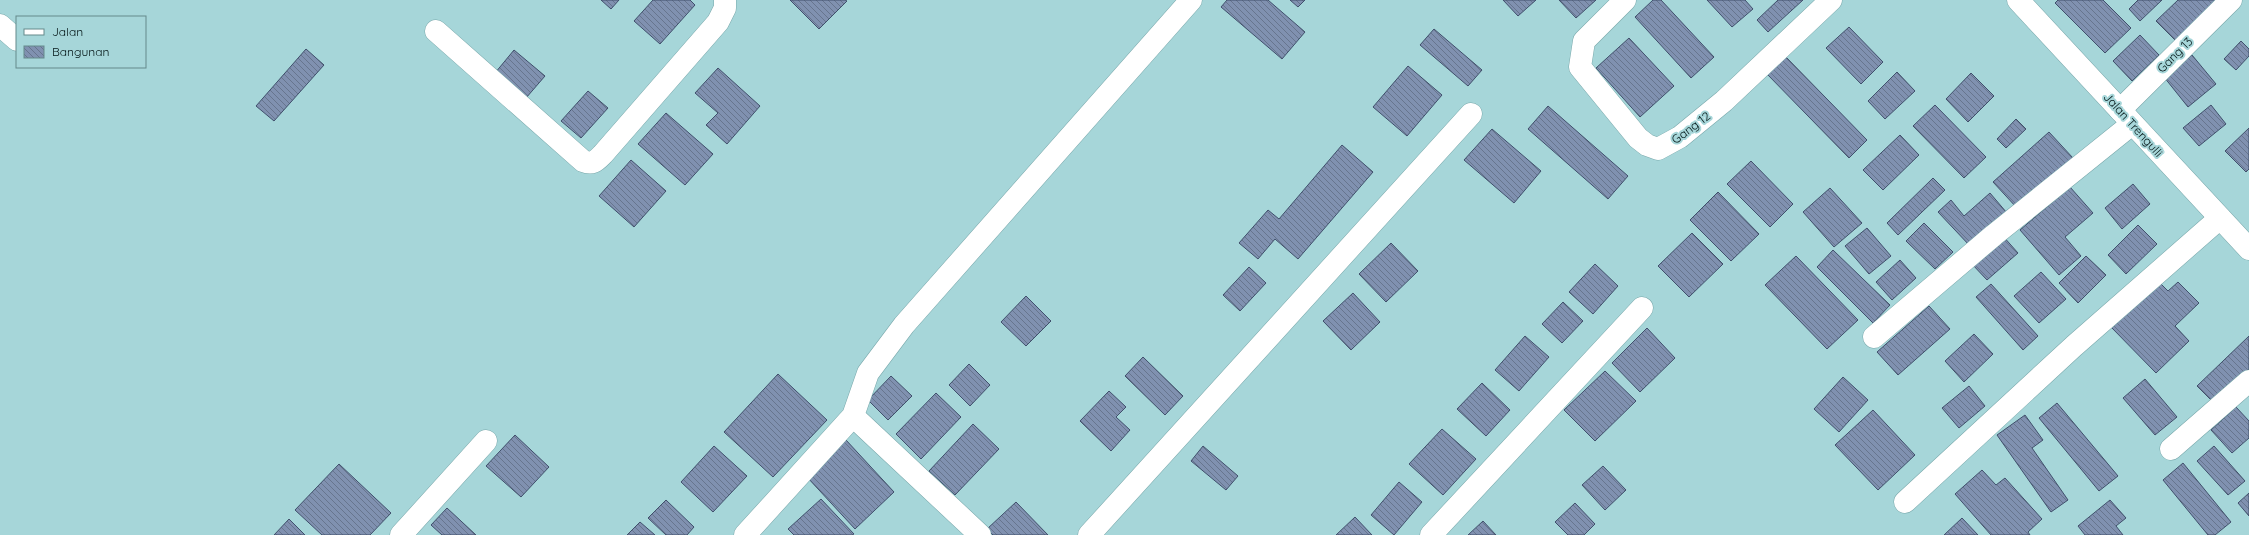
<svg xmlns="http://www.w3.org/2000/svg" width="2249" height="535" font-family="Quicksand,sans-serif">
  <defs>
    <pattern id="building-back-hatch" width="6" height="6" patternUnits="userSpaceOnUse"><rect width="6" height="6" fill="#8091b0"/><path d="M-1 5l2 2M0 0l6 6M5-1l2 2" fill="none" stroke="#67758e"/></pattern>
  </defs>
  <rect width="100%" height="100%" fill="#a6d6d9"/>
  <path fill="url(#building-back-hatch)" stroke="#40506c" d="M601,0H619L611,9Z
    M653,0H690L695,5L660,44L634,21Z
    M790,0H845L847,1L819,29Z
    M1227,0H1268L1305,32L1282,59L1221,7Z
    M1290,0H1305L1298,7Z
    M1503,0H1536L1518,16Z
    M1559,0H1596L1576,18Z
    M1653,0H1661L1714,57L1691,78L1635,17Z
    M1707,0H1745L1753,9L1732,27Z
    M1778,0H1803L1768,32L1757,20Z
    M2058,0H2103L2131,28L2105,53L2055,3Z
    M2138,0H2162L2140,21L2129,9Z
    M2178,0H2217L2176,41L2156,21Z
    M1849,27L1883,62L1861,84L1826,48Z
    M1434,29L1482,70L1468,86L1420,45Z
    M2140,35L2159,55L2132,81L2113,61Z
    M1629,38L1674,86L1640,117L1596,68Z
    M2241,41L2249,49V56L2236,70L2224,59Z
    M306,49L324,65L274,121L256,106Z
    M514,50L545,76L526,98L495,73Z
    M1784,55L1867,140L1849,158L1766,73Z
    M2192,55L2216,84L2188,107L2164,77Z
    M1408,66L1442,95L1407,136L1373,107Z
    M718,68L760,106L727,144L706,125L718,113L695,93Z
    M1897,72L1915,91L1885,119L1868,101Z
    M1971,73L1994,96L1968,122L1946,99Z
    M588,91L608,108L581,138L561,121Z
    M1935,105L1986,157L1964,178L1913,126Z
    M2211,105L2226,124L2199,146L2183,128Z
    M1548,106L1628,176L1608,199L1528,129Z
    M666,113L713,154L685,185L638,144Z
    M2016,119L2026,129L2006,148L1997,139Z
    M2249,128V169L2246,172L2225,151Z
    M1492,129L1541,171L1514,203L1464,160Z
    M2049,132L2073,158L2017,208L1993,182Z
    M1900,135L1919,155L1883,190L1863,170Z
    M1342,145L1373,172L1298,259L1275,239L1258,259L1239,243L1268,210L1279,219Z
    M631,160L666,191L634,227L599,196Z
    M1751,161L1793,204L1770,227L1727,184Z
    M1933,178L1945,190L1898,235L1887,223Z
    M2133,184L2150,204L2122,229L2105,208Z
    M2070,187L2093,213L2065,237L2081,256L2059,275L2020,230Z
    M1830,188L1862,223L1834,247L1803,212Z
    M1718,192L1759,234L1731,261L1690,220Z
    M1990,193L2007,213L1970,246L1938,212L1951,200L1964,216Z
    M1924,223L1953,252L1935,269L1906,241Z
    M2138,225L2157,244L2126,274L2108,255Z
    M1867,228L1891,256L1869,274L1845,246Z
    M1692,233L1723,264L1689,297L1658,266Z
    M2002,235L2018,253L1987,280L1971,263Z
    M1391,243L1418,271L1386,302L1359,274Z
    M1833,250L1890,305L1873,323L1817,267Z
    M1796,256L1858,320L1827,349L1765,285Z
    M2086,256L2106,275L2078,303L2059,283Z
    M1900,260L1916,278L1892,300L1876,282Z
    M1595,264L1618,286L1593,314L1569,292Z
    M1249,267L1266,283L1240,311L1223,295Z
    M2041,272L2066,299L2039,323L2014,296Z
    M2158,281L2168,291L2178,282L2199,303L2175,326L2189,341L2156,373L2111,327Z
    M1991,284L2038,336L2023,350L1976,297Z
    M1353,293L1380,322L1351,350L1323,321Z
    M1026,296L1051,321L1026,346L1001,322Z
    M1563,302L1583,321L1562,343L1542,324Z
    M1929,306L1950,329L1898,375L1877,352Z
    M1647,328L1675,358L1640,392L1612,363Z
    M1974,334L1993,354L1964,382L1945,361Z
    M1525,336L1549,357L1519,391L1495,370Z
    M2249,336V369L2214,403L2197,386Z
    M1143,357L1183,396L1165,415L1125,376Z
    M969,364L990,385L970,406L949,385Z
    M1605,371L1636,401L1595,441L1564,410Z
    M778,374L827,420L773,477L724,432Z
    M891,376L912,396L888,420L868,400Z
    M1843,377L1868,400L1839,432L1814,409Z
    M2145,379L2177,417L2155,435L2123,398Z
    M1482,383L1510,410L1486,436L1457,409Z
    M1969,386L1985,406L1959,428L1942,408Z
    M1109,391L1126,407L1116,417L1130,430L1111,451L1080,421Z
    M936,393L961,417L921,459L896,434Z
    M2057,403L2118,476L2099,491L2039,418Z
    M2236,407L2249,421V438L2232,453L2211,430Z
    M1873,410L1915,455L1878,490L1835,445Z
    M2025,415L2043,440L2032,448L2068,500L2051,512L1997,435Z
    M973,424L999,449L955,495L929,471Z
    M1442,429L1476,459L1443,495L1409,464Z
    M515,435L549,467L521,497L486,466Z
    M846,440L894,492L855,529L807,477Z
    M714,446L747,476L713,512L681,482Z
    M1203,446L1238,476L1226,490L1191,461Z
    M2214,446L2245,481L2228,495L2197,461Z
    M2183,463L2231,522L2215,535H2208L2163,480Z
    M339,464L391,513L370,535H322L295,510Z
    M1603,466L1626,490L1605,510L1582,485Z
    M1982,470L1996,485L2005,478L2042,519L2028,532L2030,535H1991L1955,494Z
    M1399,482L1422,502L1394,535L1371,515Z
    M2249,493V516L2238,503Z
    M821,499L854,534L852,535H794L788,529Z
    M666,500L694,527L687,535H666L648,518Z
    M2110,500L2126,518L2116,526L2123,535H2085L2078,526Z
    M1016,502L1048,535H993L987,529Z
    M1575,503L1595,524L1584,535H1568L1555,522Z
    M447,508L476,535H442L431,525Z
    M1355,517L1372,535H1336Z
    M1962,518L1978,535H1944Z
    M289,519L305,535H274Z
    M1483,521L1496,535H1468Z
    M640,522L655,535H627Z"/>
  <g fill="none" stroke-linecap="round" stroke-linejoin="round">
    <g stroke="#79a8ab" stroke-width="23">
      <path id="minor" d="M1625,0L1584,41L1580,67L1638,138L1647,145L1658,149L1680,137L1724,101L1831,0
        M0,25L17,40
        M436,31L583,161C593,165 596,161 603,154L718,22L725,8V0
        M2120,110L2231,0
        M1874,337L1994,235L2132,124
        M853,416L980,535
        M2171,449L2249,381
        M1905,502L2074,346L2220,218
        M401,535L486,441
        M745,535L853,416L868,373L904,325L1191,0
        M1089,535L1471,114
        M1431,535L1642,308"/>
    </g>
    <g stroke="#79a8ab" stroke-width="23">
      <path id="major" d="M2018,0L2249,249"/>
    </g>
    <use href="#minor" stroke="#fff" stroke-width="22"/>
    <use href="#major" stroke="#fff" stroke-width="22"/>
  </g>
  <g text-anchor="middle" stroke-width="4" stroke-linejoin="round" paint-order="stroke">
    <g font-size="12" fill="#031516" stroke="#a6d6d9">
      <text transform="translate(2175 55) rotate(-45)" y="4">Gang 13</text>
      <text transform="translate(2133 125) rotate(48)" y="4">Jalan Trengulli</text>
      <text transform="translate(1691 128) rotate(-37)" y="4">Gang 12</text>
    </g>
  </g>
  <rect x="16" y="16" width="130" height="52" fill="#a6d6d9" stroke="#65898b"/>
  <rect x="24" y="29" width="20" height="6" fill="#ffffff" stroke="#65898b"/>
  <text x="52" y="36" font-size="12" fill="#031516">Jalan</text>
  <rect x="24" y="46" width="20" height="12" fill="url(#building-back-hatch)" stroke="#65898b"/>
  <text x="52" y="56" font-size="12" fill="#031516">Bangunan</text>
</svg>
